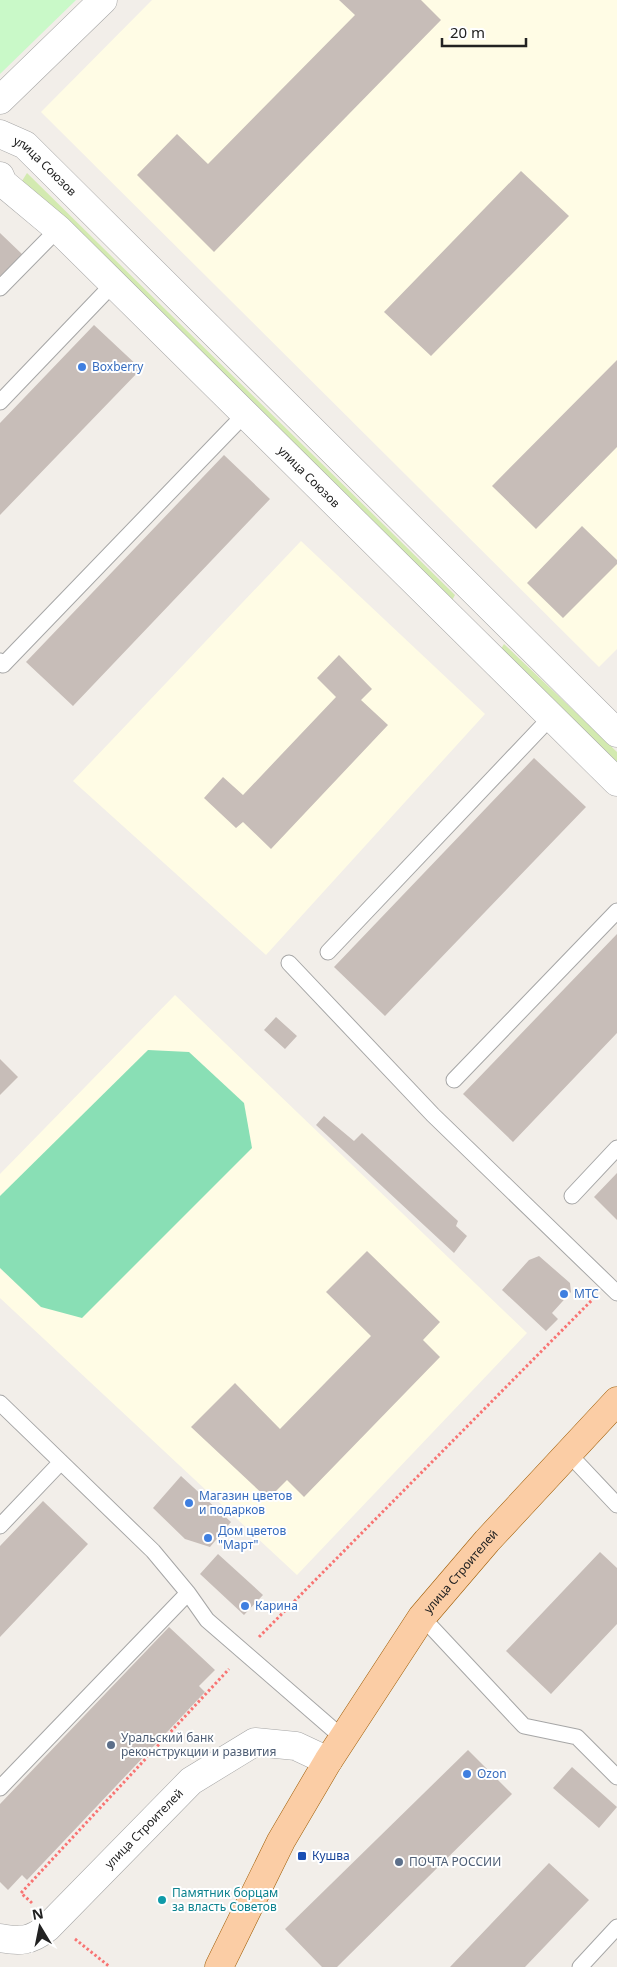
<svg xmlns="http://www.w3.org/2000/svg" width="617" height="1967" font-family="'Noto Sans',sans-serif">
  <rect width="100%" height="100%" fill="#f2eee9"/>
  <path fill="#fffce5" d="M152,0H617V649L599,667L41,112Z
    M301,541L485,714L266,955L73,781Z
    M175,995L527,1333L297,1575L0,1298V1174Z"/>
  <path fill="#d3eab0" d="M27,173L455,595L450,604L22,181Z
    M504,644L617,752V766L499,652Z"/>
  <path fill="#c9f9c8" d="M0,0H76L0,74Z"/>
  <path fill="#89dfb5" d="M148,1050L189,1052L244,1103L252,1148L82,1318L41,1307L0,1268V1196Z"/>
  <path fill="#c7bdb8" d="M339,0H421L441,20L214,252L137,175L177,134L208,164L355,15Z
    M521,171L569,216L431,356L384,312Z
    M0,233L23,255L0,278Z
    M94,325L141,369L0,515V423Z
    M617,360V447L536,529L492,486Z
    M224,455L270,499L73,706L26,662Z
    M582,526L617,560V564L563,618L527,583Z
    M339,655L372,689L361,700L388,725L271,849L243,822L236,828L204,798L223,777L243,795L336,697L317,678Z
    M534,758L586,807L385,1016L334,967Z
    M617,934V1033L513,1142L463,1094Z
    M276,1017L297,1036L285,1049L264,1030Z
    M0,1059L18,1077L0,1095Z
    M324,1116L354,1141L362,1133L458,1221L456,1226L467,1236L454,1253L316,1125Z
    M617,1173V1220L594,1197Z
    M367,1251L440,1322L423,1340L440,1357L304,1497L287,1480L268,1499L191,1427L235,1383L280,1429L371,1336L326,1292Z
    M539,1256L570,1283L571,1292L552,1313L558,1319L546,1331L502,1290L529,1260Z
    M181,1476L231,1522L210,1547L185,1539L153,1508Z
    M43,1501L88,1544L0,1637V1546Z
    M600,1552L617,1568V1624L551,1694L506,1651Z
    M218,1554L263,1595L244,1615L200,1574Z
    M169,1627L215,1670L199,1686L205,1692L27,1880L22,1875L8,1890L0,1882V1804Z
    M468,1750L512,1794L337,1967H322L285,1929Z
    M572,1767L617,1807L599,1828L553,1788Z
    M549,1863L589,1900L525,1967H450Z"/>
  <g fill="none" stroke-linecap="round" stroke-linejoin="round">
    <g stroke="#a6a6a6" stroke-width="17">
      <path id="service" d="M0,288L58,229
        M0,402L113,284
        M0,661L3,665L245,414
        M328,952L551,717
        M289,963L433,1115L617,1293
        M454,1080L617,911
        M572,1196L617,1148
        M0,1403L153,1551L188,1593L207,1620L343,1738
        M568,1453L617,1505
        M0,1526L61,1462
        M422,1617L524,1726L577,1737L617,1777
        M0,1788L188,1593
        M580,1967L617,1927"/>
    </g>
    <g stroke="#a6a6a6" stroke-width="29">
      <g id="minor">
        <path d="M0,100L103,0"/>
        <path id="s1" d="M0,1938C20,1942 31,1941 47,1928L191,1781L255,1742L296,1746L328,1761"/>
      </g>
    </g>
    <g stroke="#a6a6a6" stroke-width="29">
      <g id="tertiary">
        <path id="s2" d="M0,134L25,145L617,733"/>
        <path id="s3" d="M0,176L3,183L58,229L617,782"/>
      </g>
    </g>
    <g stroke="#9e5b02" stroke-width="29">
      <g id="primary">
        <path id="s4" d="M219,1967L281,1841L328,1761L422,1617L487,1541L617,1401"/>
      </g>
    </g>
    <path stroke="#f87473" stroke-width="3" stroke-dasharray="2.5 2.5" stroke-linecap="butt" d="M259,1637L592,1300
      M32,1903L21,1893L229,1669
      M75,1939L110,1967"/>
    <use href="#service" stroke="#fff" stroke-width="15"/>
    <use href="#minor" stroke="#fff" stroke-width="28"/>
    <use href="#tertiary" stroke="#fff" stroke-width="28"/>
    <use href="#primary" stroke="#fbcda5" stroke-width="28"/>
  </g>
  <g fill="#3f7fe0" stroke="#fff" stroke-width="2">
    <circle cx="82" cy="367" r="5"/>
    <circle cx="564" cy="1294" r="5"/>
    <circle cx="189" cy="1503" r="5"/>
    <circle cx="208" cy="1538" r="5"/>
    <circle cx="245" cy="1606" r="5"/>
    <circle cx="467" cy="1774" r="5"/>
  </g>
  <g fill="#5c6f8a" stroke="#fff" stroke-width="2">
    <circle cx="111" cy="1745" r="5"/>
    <circle cx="399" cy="1862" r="5"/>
  </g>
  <rect fill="#1a4fb4" stroke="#fff" stroke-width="2" x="297" y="1851" width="10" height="10" rx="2.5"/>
  <circle fill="#0f9aa8" stroke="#fff" stroke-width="2" cx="162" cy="1900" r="5"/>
  <g text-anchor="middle" stroke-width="4" stroke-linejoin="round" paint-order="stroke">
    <g font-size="12" fill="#222" stroke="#fff">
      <text dy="4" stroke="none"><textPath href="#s2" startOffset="56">улица Союзов</textPath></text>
      <text dy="4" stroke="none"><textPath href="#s3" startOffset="432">улица Союзов</textPath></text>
      <text dy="4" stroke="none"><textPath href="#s4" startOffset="465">улица Строителей</textPath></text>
      <text dy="4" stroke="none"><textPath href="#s1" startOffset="189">улица Строителей</textPath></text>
    </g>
    <g font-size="12" fill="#366cbe" stroke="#fff" text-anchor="start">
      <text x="92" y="371">Boxberry</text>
      <text x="574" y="1298">МТС</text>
      <text x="199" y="1500">Магазин цветов<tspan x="199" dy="14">и подарков</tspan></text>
      <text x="218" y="1535">Дом цветов<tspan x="218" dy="14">"Март"</tspan></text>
      <text x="255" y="1610">Карина</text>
      <text x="477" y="1778">Ozon</text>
    </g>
    <g font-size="12" fill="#4e5e75" stroke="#fff" text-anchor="start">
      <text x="121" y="1742">Уральский банк<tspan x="121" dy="14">реконструкции и развития</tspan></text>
      <text x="409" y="1866">ПОЧТА РОССИИ</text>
    </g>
    <g font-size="12" fill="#164399" stroke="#fff" text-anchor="start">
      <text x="312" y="1860">Кушва</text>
    </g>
    <g font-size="12" fill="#0d838f" stroke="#fff" text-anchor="start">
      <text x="172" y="1897">Памятник борцам<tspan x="172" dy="14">за власть Советов</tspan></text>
    </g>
  </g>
  <g transform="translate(40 1927) rotate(350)" stroke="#ffffff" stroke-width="4" paint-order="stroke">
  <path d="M0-4L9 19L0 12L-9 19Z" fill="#222222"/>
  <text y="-8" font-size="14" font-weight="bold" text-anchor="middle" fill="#222222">N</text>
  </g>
  <path d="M442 38v8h84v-8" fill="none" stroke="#222222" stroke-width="2.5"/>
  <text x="450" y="38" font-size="15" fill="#222222" stroke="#ffffff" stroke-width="4" paint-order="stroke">20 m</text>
</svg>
